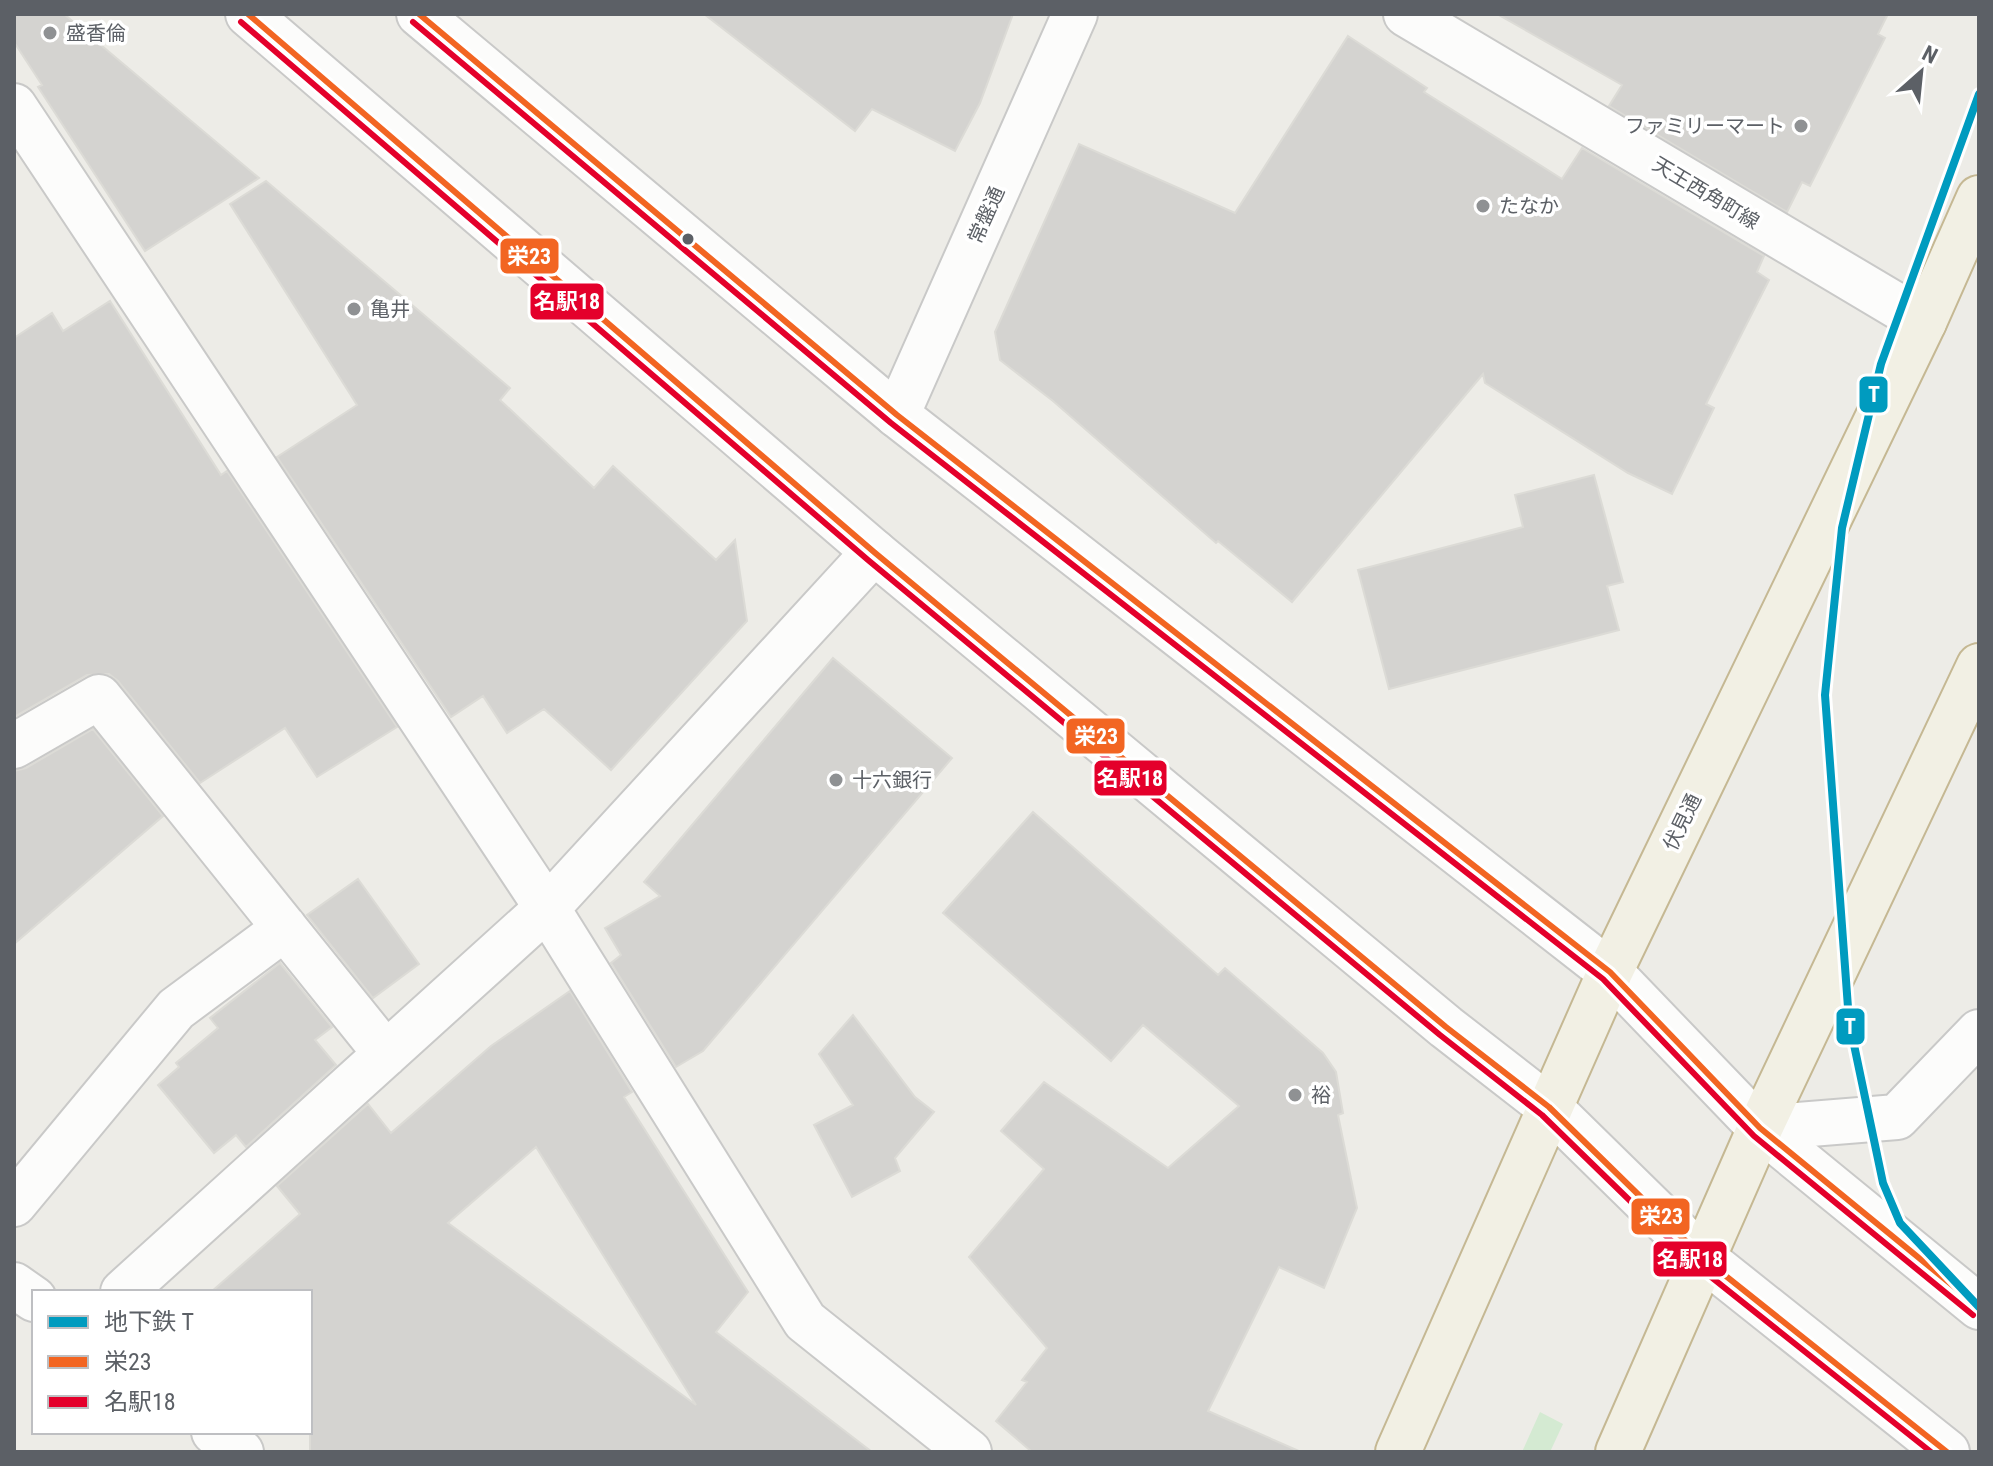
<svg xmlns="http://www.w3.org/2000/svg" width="1993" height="1466" font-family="'Roboto Condensed','Noto Sans JP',sans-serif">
  <rect width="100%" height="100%" fill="#edece7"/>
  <path fill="#d4ead2" d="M1540,1412L1563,1424L1550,1452H1522Z"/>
  <path fill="#d4d3d0" stroke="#dcdbd6" stroke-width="2" fill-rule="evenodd" d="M14,14H64L259,178L145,251L38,87L42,85L14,42Z
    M704,14H1013L980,103L955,151L872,109L855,131Z
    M1497,14H1888L1878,34L1885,38L1810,186L1802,182L1787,212L1609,106L1622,85Z
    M1348,36L1427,88L1424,92L1562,179L1582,148L1764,256L1757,272L1769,280L1706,404L1714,408L1672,494L1628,473L1485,383L1483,374L1292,602L1218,541L1216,543L1053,401L1000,360L995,332L1079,144L1235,213Z
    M266,181L510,388L500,400L594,488L613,466L716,560L735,540L747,621L611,770L544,709L507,733L483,696L451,717L277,457L357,405L230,204Z
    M110,301L221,475L227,471L397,727L317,777L285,728L200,783L118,681L109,674L87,675L14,717V338L52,313L63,331Z
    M1594,475L1623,582L1607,586L1619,630L1389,689L1358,570L1523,527L1515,495Z
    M833,658L952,758L703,1051L676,1067L611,963L621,955L605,928L660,896L644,882Z
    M93,729L163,816L14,944V771L26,768Z
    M1033,812L1218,975L1225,968L1323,1053L1336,1072L1343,1113L1338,1115L1357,1208L1324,1288L1279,1267L1208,1411L1301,1452H1032L996,1421L1027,1382L1022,1380L1047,1348L969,1257L1044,1169L1001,1131L1044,1082L1168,1168L1239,1106L1143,1025L1111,1061L943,913Z
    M358,879L419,964L373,998L307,915Z
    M280,963L332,1027L315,1040L336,1065L246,1147L236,1135L214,1153L158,1085L179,1067L176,1063L218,1028L210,1018Z
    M570,991L632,1092L624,1097L748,1292L716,1332L872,1452H310V1292H211L300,1214L277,1186L368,1104L391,1133L491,1046ZM536,1147L696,1405L448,1223Z
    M853,1015L915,1097L934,1112L895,1158L900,1171L852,1197L814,1125L853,1105L819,1054Z"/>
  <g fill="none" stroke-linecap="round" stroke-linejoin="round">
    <g stroke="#c9c9c8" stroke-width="48">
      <path id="minor" d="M1406,14L1924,322
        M14,106L547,908L805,1321L969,1452
        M897,415L1075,14
        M14,746L99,697L386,1054
        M1760,1128L1897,1117L1979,1032
        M14,1204L176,1009L285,928
        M14,1285L34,1299
        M123,1292L547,908L874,552
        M214,1432L241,1452"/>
    </g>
    <g stroke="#c9c9c8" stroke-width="48">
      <path id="tertiary" d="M248,14L874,552L1446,1027L1549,1107L1702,1257L1947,1452
        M419,14L897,415L1610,972L1760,1128L1979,1307"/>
    </g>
    <g stroke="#c5b893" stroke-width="48">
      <path id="trunk" d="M1398,1452L1610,972L1924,322L1979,198
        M1618,1452L1760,1128L1979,666"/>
    </g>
    <use href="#minor" stroke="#fcfcfb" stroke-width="44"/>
    <use href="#tertiary" stroke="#fcfcfb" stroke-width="44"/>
    <use href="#trunk" stroke="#f2f0e4" stroke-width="44"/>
    <g stroke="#fff" stroke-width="12">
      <path id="bus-1" d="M248,14L874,552L1446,1027L1549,1107L1702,1257L1947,1452
        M419,14L897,415L1610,972L1760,1128L1979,1307"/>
    </g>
    <g stroke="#fff" stroke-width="12">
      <path id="bus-2" d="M241,22L868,560L1440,1035L1542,1115L1696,1265L1931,1452
        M413,22L891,423L1603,979L1754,1136L1973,1315"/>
    </g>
    <use href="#bus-1" stroke="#f26522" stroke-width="6"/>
    <use href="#bus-2" stroke="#e4002b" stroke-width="6"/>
    <g stroke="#fff" stroke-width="14">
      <path id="metro-1" d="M1979,94L1881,364L1842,528L1825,695L1849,1021L1883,1183L1900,1223L1979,1307"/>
    </g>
    <use href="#metro-1" stroke="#009bbf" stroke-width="8"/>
  </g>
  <g fill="#8f9193" stroke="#fff" stroke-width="3">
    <circle cx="50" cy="33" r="8"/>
    <circle cx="1801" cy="126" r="8"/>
    <circle cx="1483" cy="206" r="8"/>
    <circle cx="354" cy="309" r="8"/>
    <circle cx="836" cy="780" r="8"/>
    <circle cx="1295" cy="1095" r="8"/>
  </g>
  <circle fill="#5c6066" stroke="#fff" stroke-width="3" cx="688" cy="239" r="7"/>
  <g text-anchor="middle" stroke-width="7" stroke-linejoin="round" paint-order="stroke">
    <g font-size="20" fill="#5c6066" stroke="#fff" text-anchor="start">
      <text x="66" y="40">盛香倫</text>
      <text x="1785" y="133" text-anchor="end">ファミリーマート</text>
      <text x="1499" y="213">たなか</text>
      <text x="370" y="316">亀井</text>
      <text x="852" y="787">十六銀行</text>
      <text x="1311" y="1102">裕</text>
    </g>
    <g font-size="20" fill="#5c6066" stroke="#fff">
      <text transform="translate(1706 193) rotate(31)" y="7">天王西角町線</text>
      <text transform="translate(986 215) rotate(-66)" y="7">常盤通</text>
      <text transform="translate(1682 822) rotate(-64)" y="7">伏見通</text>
    </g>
  </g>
  <g stroke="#fff" stroke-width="3">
    <rect x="499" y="237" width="61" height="38" rx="8" fill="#f26522"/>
    <rect x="529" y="282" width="76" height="39" rx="8" fill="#e4002b"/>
    <rect x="1858" y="375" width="31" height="39" rx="8" fill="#009bbf"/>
    <rect x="1065" y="717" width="61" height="38" rx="8" fill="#f26522"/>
    <rect x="1093" y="759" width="75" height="38" rx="8" fill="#e4002b"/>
    <rect x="1835" y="1007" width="31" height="39" rx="8" fill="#009bbf"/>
    <rect x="1630" y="1197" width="61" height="39" rx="8" fill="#f26522"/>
    <rect x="1652" y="1240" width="76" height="38" rx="8" fill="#e4002b"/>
  </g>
  <g font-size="22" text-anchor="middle" font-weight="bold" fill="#fff">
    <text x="529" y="264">栄23</text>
    <text x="567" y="309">名駅18</text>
    <text x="1874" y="402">T</text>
    <text x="1096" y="744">栄23</text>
    <text x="1130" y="786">名駅18</text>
    <text x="1850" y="1034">T</text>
    <text x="1661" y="1224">栄23</text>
    <text x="1690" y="1267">名駅18</text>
  </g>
  <rect width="1993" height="1466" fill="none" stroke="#5c6066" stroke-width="32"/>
  <rect x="32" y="1290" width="280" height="144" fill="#ffffff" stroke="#bebfc2" stroke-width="2"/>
  <rect x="48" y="1316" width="40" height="12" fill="#009bbf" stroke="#bebfc2" stroke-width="2"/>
  <text x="104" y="1330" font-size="24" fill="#5c6066">地下鉄 T</text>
  <rect x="48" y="1356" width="40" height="12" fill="#f26522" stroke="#bebfc2" stroke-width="2"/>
  <text x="104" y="1370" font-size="24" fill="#5c6066">栄23</text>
  <rect x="48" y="1396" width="40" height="12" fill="#e4002b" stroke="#bebfc2" stroke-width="2"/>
  <text x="104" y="1410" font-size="24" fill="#5c6066">名駅18</text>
  <g transform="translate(1921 72) rotate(27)" stroke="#ffffff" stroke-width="6" paint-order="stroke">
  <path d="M0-6L14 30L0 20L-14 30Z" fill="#5c6066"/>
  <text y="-12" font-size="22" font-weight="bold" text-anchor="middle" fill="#5c6066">N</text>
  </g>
</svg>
